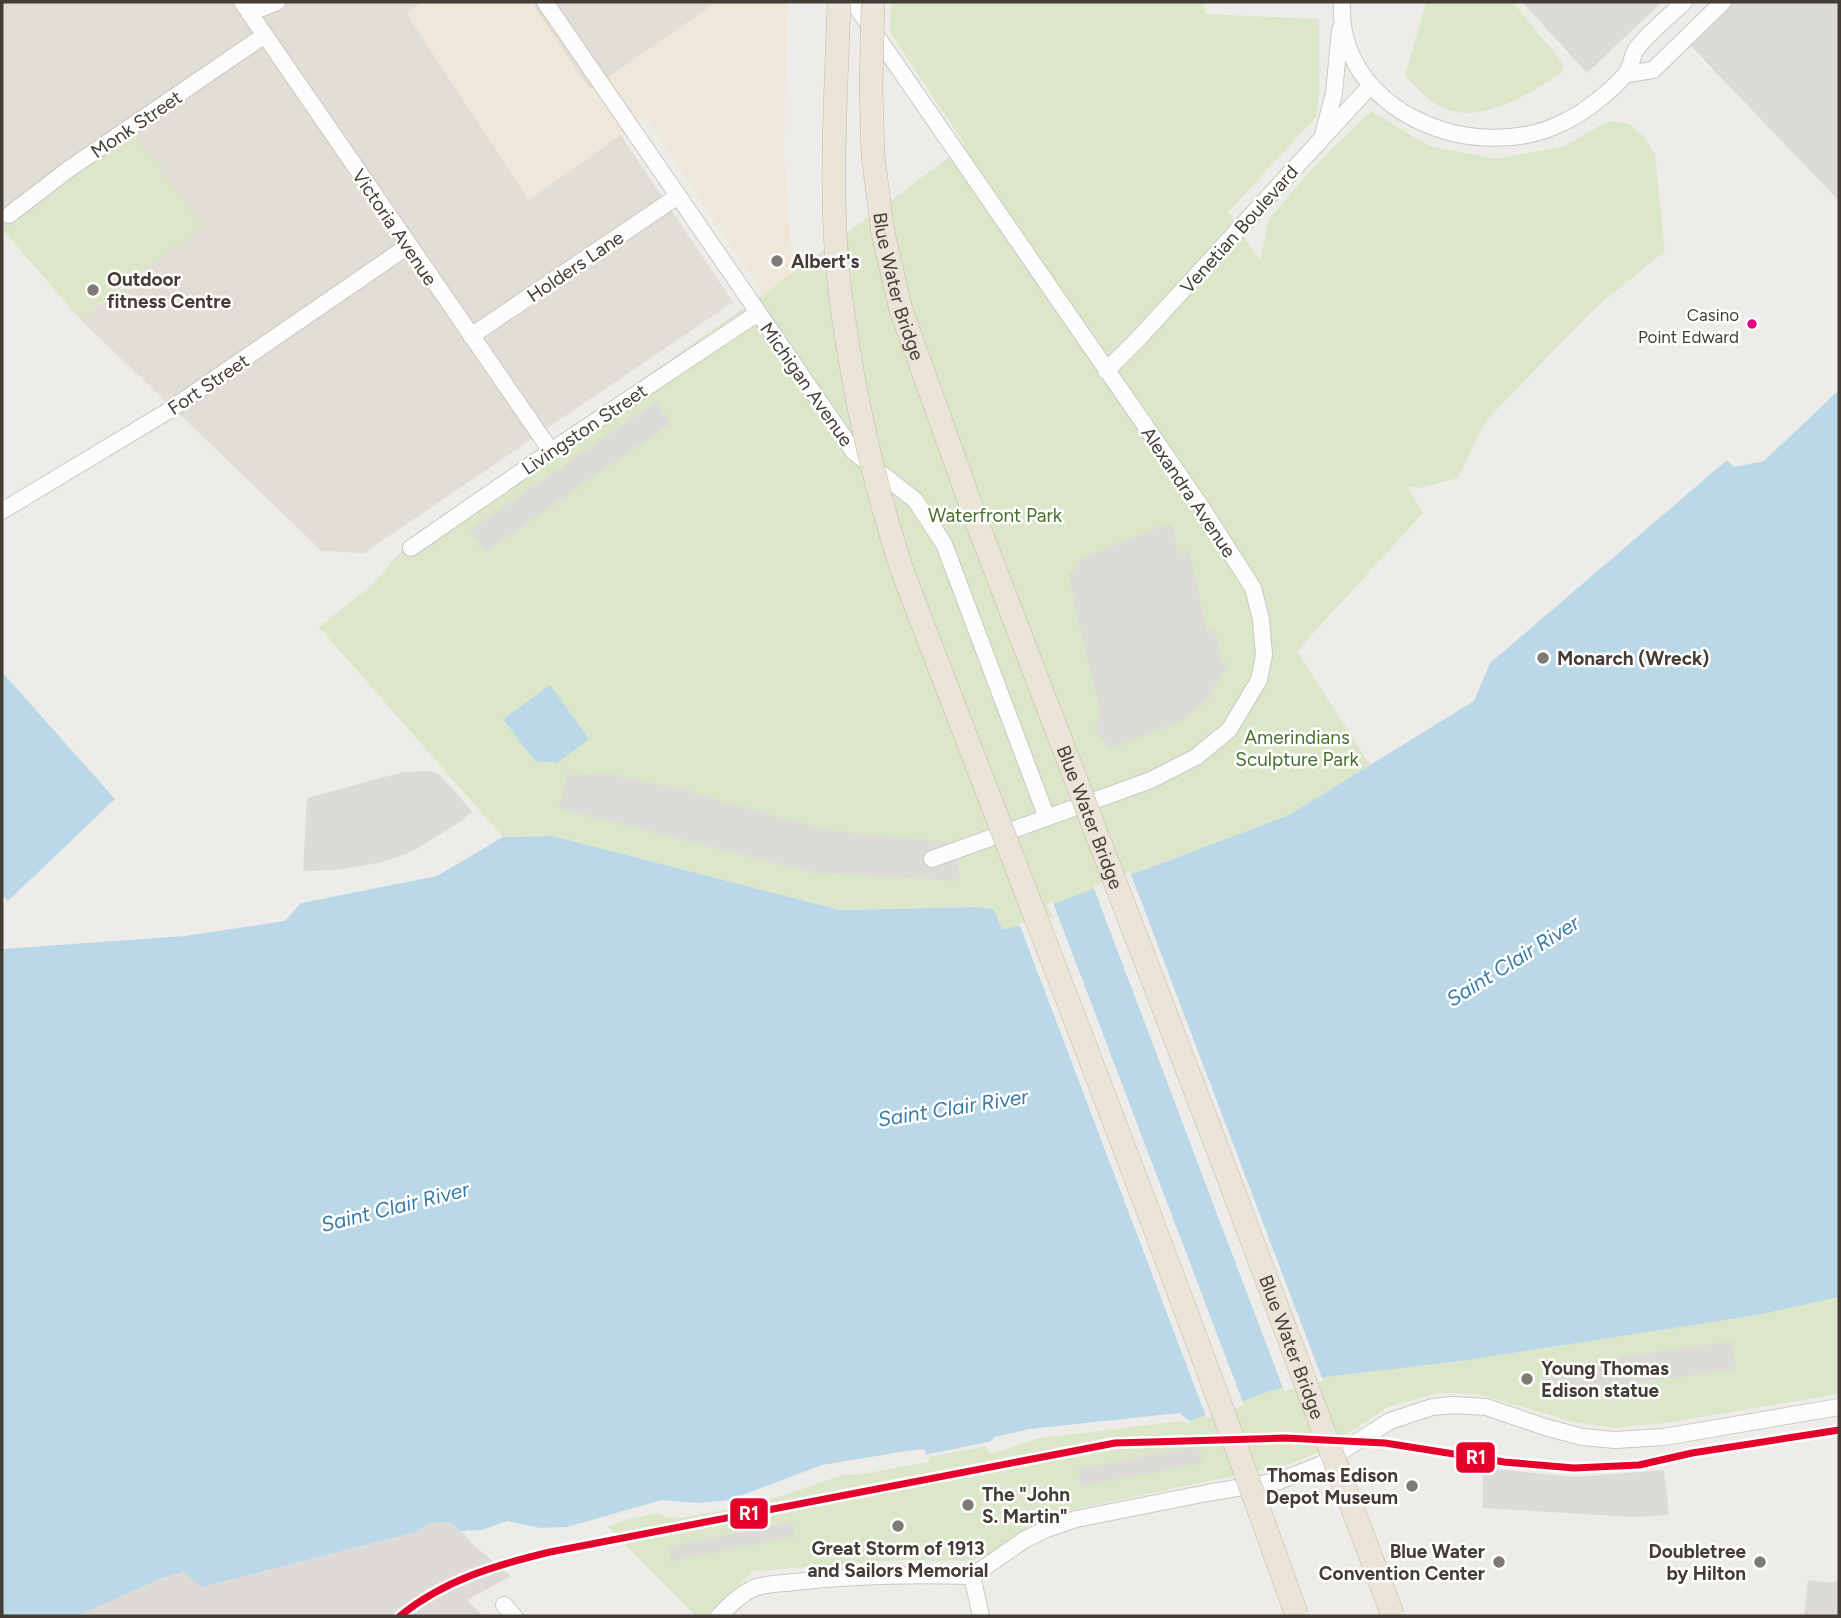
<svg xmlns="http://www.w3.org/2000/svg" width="1841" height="1618" font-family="Figtree,sans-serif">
  <rect width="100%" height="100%" fill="#eeece8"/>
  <path fill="#e2ddd5" d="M2,2H423L407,14L529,200L620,134L733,302L364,553L322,551L80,319L145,273L75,176L4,231L2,229Z
    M531,2H717L590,90Z"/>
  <path fill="#f0e7db" d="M423,2H531L590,90L717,2H787L784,153L793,273L763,294L646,117L529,200L407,14Z"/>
  <path fill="#dedbd6" d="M451,1522L470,1542L511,1576L467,1600L483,1616H77L160,1579L185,1572L201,1587L417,1532L430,1523Z"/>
  <path fill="#dce7c9" d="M891,2H1204L1205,14L1319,19V94L1316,117L1228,212L1260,261L1269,219L1312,169L1371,111L1429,146L1496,159L1565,146L1608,121L1630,124L1643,136L1655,154L1665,251L1594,309L1485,422L1458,478L1419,488L1407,487L1423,513L1297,651L1370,765L1289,815L1122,878L1058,920L1002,929L994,909L977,907L840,910L553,836L503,837L319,627L372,585L405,547L793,273L965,145L890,32Z
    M1426,2H1513L1564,65L1561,73C1533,92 1487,120 1451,111C1432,106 1417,88 1405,75Z
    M132,132L204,226L80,319L4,231Z
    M1839,1297V1394L1665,1423L1614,1428L1575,1422L1477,1394L1438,1393L1388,1407L1321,1451L1290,1464L1062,1512L1035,1522L992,1552L972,1561L905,1560L753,1571L706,1616H696L604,1523L813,1482L926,1455L1038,1434L1181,1418L1190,1420L1273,1390L1326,1377L1461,1361L1758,1315Z"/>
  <path fill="#dddbd8" d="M1522,2H1662L1587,73Z
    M1730,2H1839V201L1688,43Z
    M656,402L671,423L485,552L470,530Z
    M1172,522L1178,554L1189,551L1207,631L1214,630L1221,659L1227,666L1208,698L1183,720L1108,750L1104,739L1100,740L1095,728L1101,715L1068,575L1079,566L1080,559Z
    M430,771L439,774L472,811L460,822L413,851L384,862L337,870L303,871L307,798L403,772Z
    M603,773L684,790L825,830L955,843L960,881L818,873L559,808L566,776Z
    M1732,1341L1736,1369L1547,1395L1544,1368Z
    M1198,1446L1202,1463L1081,1486L1078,1469Z
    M1483,1468L1575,1477L1664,1470L1669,1515L1633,1517L1483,1508Z
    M792,1522L795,1536L670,1561L668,1547Z
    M1839,1578V1616H1804L1808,1580L1833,1583Z"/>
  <path fill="#bbd8e9" d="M1839,390V1297L1758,1315L1461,1361L1326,1377L1273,1390L1190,1421L1181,1418L989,1442L842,1472L735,1504L658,1509L532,1536L470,1542L451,1522L430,1523L417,1532L201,1587L184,1572L160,1579L77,1616H2V949L185,936L285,921L301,903L437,876L503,837L553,836L840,910L977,907L994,909L1002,929L1057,920L1051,905L1289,815L1474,701L1490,663L1727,460L1734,467L1764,461Z
    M2,672L115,799L8,901L2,895Z
    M550,685L589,739L557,763L535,761L503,719Z"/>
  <path fill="#eeece8" d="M1130,872L1323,1381L1284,1391L1093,886Z
    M1052,900L1244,1405L1207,1419L1019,923L1053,917L1047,905Z
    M1179,1413L1190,1421L1189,1424L1181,1421L1039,1438L991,1454L988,1452L986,1446L930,1457L928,1462L857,1475H842L782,1496L736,1508L680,1518L667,1517L658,1513L625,1520L578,1538L565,1537L549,1543L532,1539L491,1552L477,1548L461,1531L482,1530L507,1521L540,1528L567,1527L662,1500L698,1503L729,1500L822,1465L907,1451L924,1449L926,1455L989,1442L995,1437L1030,1429Z"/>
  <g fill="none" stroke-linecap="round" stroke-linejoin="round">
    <g stroke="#cac8c4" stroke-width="18">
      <path id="minor" d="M242,2L551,451
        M545,2L854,452L915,500L944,544L1047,818
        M853,2L1200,505L1253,588L1261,619L1264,655L1259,680L1229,730L1196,757L1151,780L932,859
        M1342,2C1336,113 1478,168 1566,121C1585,112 1611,91 1625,75C1631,69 1631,59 1635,51C1644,36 1671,15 1684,2
        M249,13L277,2
        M1627,74L1653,70L1723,2
        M1323,135L1334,93L1340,30
        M9,215L69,169L265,35
        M471,336L678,196
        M1106,371L1138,339L1371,85
        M2,511L168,411L408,246
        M411,548L551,451L758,313
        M972,1576L1024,1540L1044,1530L1076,1519L1207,1493L1279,1481L1320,1465L1390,1421L1432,1407L1454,1405L1486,1407L1545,1427L1582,1437L1615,1440L1664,1437L1839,1407
        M972,1576L981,1616
        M504,1605L514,1616
        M719,1616C729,1606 739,1595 752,1589C764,1583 781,1584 794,1582C854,1575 912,1574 972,1576"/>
    </g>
    <use href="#minor" stroke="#fcfcfc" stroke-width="16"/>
    <g stroke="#c4b8a5" stroke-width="24" stroke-linecap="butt">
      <g id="highway-bridge">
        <path d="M839,2C836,100 828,201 841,299C853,392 874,484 903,573C1036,920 1173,1266 1297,1616"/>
        <path id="s1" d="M873,2L871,88L873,156L883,233L901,310L978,525L1223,1163L1393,1616"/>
      </g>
    </g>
    <use href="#highway-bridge" stroke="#eae4d9" stroke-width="23"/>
    <g stroke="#fff" stroke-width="12">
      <path id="rail-1" d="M400,1616C444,1580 496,1565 550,1552L1115,1443L1285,1438L1385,1443L1504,1462L1574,1468L1639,1465L1692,1453L1839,1430"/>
    </g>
    <use href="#rail-1" stroke="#e4002b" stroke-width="7"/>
  </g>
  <g fill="#7f7a74" stroke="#fff" stroke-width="2.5">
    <circle cx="777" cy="261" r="7"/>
    <circle cx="93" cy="290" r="7"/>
    <circle cx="1543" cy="658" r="7"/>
    <circle cx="1527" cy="1379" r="7"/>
    <circle cx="1412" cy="1486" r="7"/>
    <circle cx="968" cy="1505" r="7"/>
    <circle cx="898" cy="1526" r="7"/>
    <circle cx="1499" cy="1562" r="7"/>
    <circle cx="1760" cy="1562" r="7"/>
  </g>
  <circle fill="#e5007d" stroke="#fff" stroke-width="2.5" cx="1752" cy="324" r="6"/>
  <g text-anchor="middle" stroke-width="5" stroke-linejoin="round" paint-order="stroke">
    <g font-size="17" fill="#433d35" stroke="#fff" text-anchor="end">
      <text x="1739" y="321">Casino<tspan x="1739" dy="22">Point Edward</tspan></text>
    </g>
    <g font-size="19" fill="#433d35" stroke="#fff">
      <text transform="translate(136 124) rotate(-34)" y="7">Monk Street</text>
      <text transform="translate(395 227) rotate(56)" y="7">Victoria Avenue</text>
      <text transform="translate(1239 229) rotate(-48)" y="7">Venetian Boulevard</text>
      <text transform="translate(575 266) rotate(-34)" y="7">Holders Lane</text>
      <text dy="7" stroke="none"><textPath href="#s1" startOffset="287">Blue Water Bridge</textPath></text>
      <text transform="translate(208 384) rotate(-34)" y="7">Fort Street</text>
      <text transform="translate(807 384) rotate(55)" y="7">Michigan Avenue</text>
      <text transform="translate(584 429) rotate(-34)" y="7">Livingston Street</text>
      <text transform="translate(1189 492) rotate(56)" y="7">Alexandra Avenue</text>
      <text dy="7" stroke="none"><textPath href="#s1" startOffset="852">Blue Water Bridge</textPath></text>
      <text dy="7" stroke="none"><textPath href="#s1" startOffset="1419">Blue Water Bridge</textPath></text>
    </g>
    <g font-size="19" font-weight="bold" fill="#433d35" stroke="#fff" text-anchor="start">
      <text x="791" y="268">Albert's</text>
      <text x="107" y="286">Outdoor<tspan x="107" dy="22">fitness Centre</tspan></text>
      <text x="1557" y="665">Monarch (Wreck)</text>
      <text x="1541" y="1375">Young Thomas<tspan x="1541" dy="22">Edison statue</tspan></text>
      <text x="1398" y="1482" text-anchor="end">Thomas Edison<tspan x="1398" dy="22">Depot Museum</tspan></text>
      <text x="982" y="1501">The "John<tspan x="982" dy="22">S. Martin"</tspan></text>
      <text x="898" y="1555" text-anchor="middle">Great Storm of 1913<tspan x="898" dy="22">and Sailors Memorial</tspan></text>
      <text x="1485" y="1558" text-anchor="end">Blue Water<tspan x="1485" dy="22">Convention Center</tspan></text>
      <text x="1746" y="1558" text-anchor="end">Doubletree<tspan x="1746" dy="22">by Hilton</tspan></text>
    </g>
    <g font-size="19" fill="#49702d" stroke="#fff">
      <text x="995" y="522">Waterfront Park</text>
      <text x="1297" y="744">Amerindians<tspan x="1297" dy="22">Sculpture Park</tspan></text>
    </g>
    <g font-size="21" font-style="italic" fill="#377ba6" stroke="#fff">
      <text transform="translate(1513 961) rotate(-32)" y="7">Saint Clair River</text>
      <text transform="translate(953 1108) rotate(-9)" y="7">Saint Clair River</text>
      <text transform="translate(395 1207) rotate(-14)" y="7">Saint Clair River</text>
    </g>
  </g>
  <g stroke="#fff" stroke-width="2.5">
    <rect x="1455" y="1441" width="41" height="33" rx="7" fill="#e4002b"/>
    <rect x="729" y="1497" width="40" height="33" rx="7" fill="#e4002b"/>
  </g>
  <g font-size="19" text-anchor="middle" font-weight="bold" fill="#fff">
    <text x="1476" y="1464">R1</text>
    <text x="749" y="1520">R1</text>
  </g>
  <rect width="1841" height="1618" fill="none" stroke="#433d35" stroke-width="7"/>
</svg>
